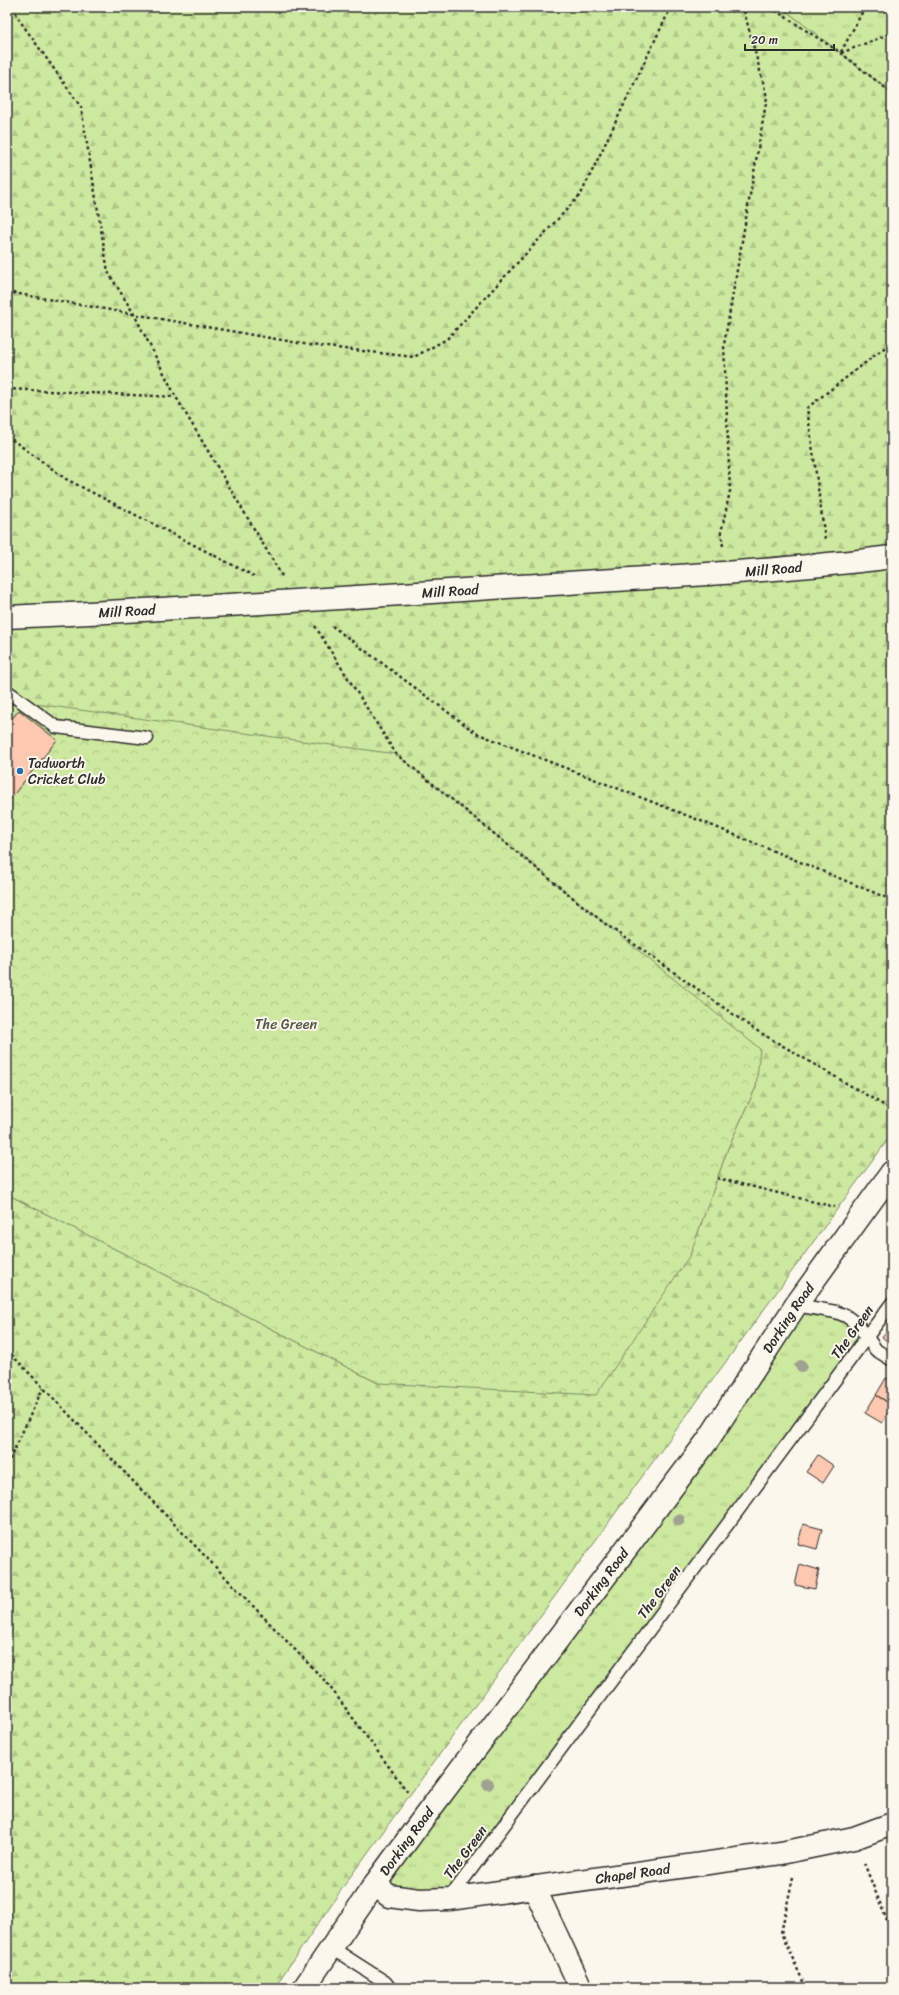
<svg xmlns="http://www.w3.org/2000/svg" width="899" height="1995" font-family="Sriracha,sans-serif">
  <defs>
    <pattern id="grass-tufts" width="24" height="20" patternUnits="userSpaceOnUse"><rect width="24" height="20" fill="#cde89f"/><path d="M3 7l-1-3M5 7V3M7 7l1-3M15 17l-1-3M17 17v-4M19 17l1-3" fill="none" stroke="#b0c789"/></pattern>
    <pattern id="forest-firs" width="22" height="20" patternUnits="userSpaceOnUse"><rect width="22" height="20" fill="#cde89f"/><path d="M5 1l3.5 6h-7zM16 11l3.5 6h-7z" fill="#b0c789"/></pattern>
    <pattern id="park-crowns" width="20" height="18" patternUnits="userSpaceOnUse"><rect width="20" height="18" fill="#cde89f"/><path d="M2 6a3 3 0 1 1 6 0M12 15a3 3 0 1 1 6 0" fill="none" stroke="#b0c789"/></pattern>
  </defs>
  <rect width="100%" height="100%" fill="#fbf7ec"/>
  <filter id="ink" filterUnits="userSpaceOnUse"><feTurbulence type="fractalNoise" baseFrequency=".025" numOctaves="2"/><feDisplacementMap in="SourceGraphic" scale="8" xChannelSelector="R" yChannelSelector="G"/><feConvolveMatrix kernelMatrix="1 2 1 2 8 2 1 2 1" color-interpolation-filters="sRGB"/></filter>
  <g filter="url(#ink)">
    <path fill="url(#grass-tufts)" stroke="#7c8a65" d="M781,7H892V93Z
      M796,1305L836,1312L866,1338L449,1899L375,1884Z"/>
    <path fill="url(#forest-firs)" stroke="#7c8a65" d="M7,7H781L892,93V1134L350,1877L274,1988H7V1194L378,1383L690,1255L728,1148L756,1087L15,701L7,710Z"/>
    <path fill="url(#park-crowns)" stroke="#7c8a65" d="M15,701L396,754L760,1049L756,1087L728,1148L690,1255L596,1395L378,1383L7,1194V710Z"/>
    <path fill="#fec7b0" stroke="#2b2b2b" d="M19,710L57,740L7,803V725Z
      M892,1324V1345L882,1337Z
      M886,1378L892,1381V1405L876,1395Z
      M876,1395L892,1405L882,1423L865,1413Z
      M818,1455L834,1466L823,1483L806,1472Z
      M803,1524L822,1529L817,1549L798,1544Z
      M800,1564L819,1570L815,1589L795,1585Z"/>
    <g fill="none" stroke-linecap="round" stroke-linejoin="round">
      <g stroke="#2b2b2b" stroke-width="15">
        <path id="service" d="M7,691L56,727L147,738
          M796,1305L836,1312L846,1316L858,1325L876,1350L892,1360
          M449,1899L892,1303
          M332,1948L385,1982L390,1988"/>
      </g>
      <g stroke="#2b2b2b" stroke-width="25">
        <path id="minor" d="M534,1887L581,1988"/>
      </g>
      <g stroke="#2b2b2b" stroke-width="25">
        <g id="tertiary">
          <path id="s1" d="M375,1884L389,1896L419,1900L449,1899L781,1853L854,1838L892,1824"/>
        </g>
      </g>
      <g stroke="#2b2b2b" stroke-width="25">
        <g id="secondary">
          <path id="s2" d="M7,617C184,609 360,597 537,585C655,577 774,572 892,557"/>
          <path id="s3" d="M304,1988L375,1884L425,1816L708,1440L796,1305L892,1172"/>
        </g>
      </g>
      <path stroke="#2b2b2b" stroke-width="2.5" stroke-dasharray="3 3" stroke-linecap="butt" d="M13,7L20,21L81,107L108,272L134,314L176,397L282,576
        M770,7L841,53L892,93
        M841,52L865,7
        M841,53L892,33
        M7,292L310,345L414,357L447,339L581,194L671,7
        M7,389L175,397
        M7,436L66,479L254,576
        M825,539L807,408L892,342
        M723,546L721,533L730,491L724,345L767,97L743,7
        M315,626L396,754L604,923L754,1029L892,1110
        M332,626L476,733L701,821L892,900
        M717,1178L835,1207
        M7,1350L327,1683L409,1794
        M7,1465L43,1388
        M864,1863L892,1933
        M793,1877L781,1933L806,1988"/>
      <use href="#service" stroke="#fbf7ec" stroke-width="12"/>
      <use href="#minor" stroke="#fbf7ec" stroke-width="22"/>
      <use href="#tertiary" stroke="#fbf7ec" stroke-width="22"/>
      <use href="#secondary" stroke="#fbf7ec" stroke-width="22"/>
    </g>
    <g fill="#9fa192">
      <circle cx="801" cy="1366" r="6"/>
      <circle cx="679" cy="1520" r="6"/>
      <circle cx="488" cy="1784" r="6"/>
    </g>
  </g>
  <circle fill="#1f6fb2" stroke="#fbf7ec" stroke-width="1.5" cx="20" cy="771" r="4"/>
  <g text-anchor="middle" stroke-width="4" stroke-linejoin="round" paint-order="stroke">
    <g font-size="14" fill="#2b2b2b" stroke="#fbf7ec">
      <text dy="5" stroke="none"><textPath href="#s2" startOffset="768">Mill Road</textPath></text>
      <text dy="5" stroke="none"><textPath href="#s2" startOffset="444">Mill Road</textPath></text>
      <text dy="5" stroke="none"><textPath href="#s2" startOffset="120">Mill Road</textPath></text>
      <text dy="5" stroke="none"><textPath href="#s3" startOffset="827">Dorking Road</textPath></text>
      <text transform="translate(852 1332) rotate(-54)" y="5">The Green</text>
      <text dy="5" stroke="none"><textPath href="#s3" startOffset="503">Dorking Road</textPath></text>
      <text transform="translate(659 1592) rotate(-53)" y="5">The Green</text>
      <text dy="5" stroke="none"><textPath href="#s3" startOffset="179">Dorking Road</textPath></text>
      <text transform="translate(465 1852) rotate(-53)" y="5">The Green</text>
      <text dy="5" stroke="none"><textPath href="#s1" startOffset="264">Chapel Road</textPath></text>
    </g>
    <g font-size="14" fill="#2b2b2b" stroke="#fbf7ec" text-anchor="start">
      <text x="28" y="768">Tadworth<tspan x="28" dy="16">Cricket Club</tspan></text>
    </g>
    <g font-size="14" fill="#545a48" stroke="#fbf7ec">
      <text x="286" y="1029">The Green</text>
    </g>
  </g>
  <rect width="899" height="1995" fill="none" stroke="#fbf7ec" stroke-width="24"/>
  <rect x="12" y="12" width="875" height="1971" fill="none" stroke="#2b2b2b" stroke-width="1.5" filter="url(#ink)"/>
  <path d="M745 44v6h89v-6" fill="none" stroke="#2b2b2b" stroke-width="2"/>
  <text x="751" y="44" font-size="12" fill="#2b2b2b" stroke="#fbf7ec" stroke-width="3" paint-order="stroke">20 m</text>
</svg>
